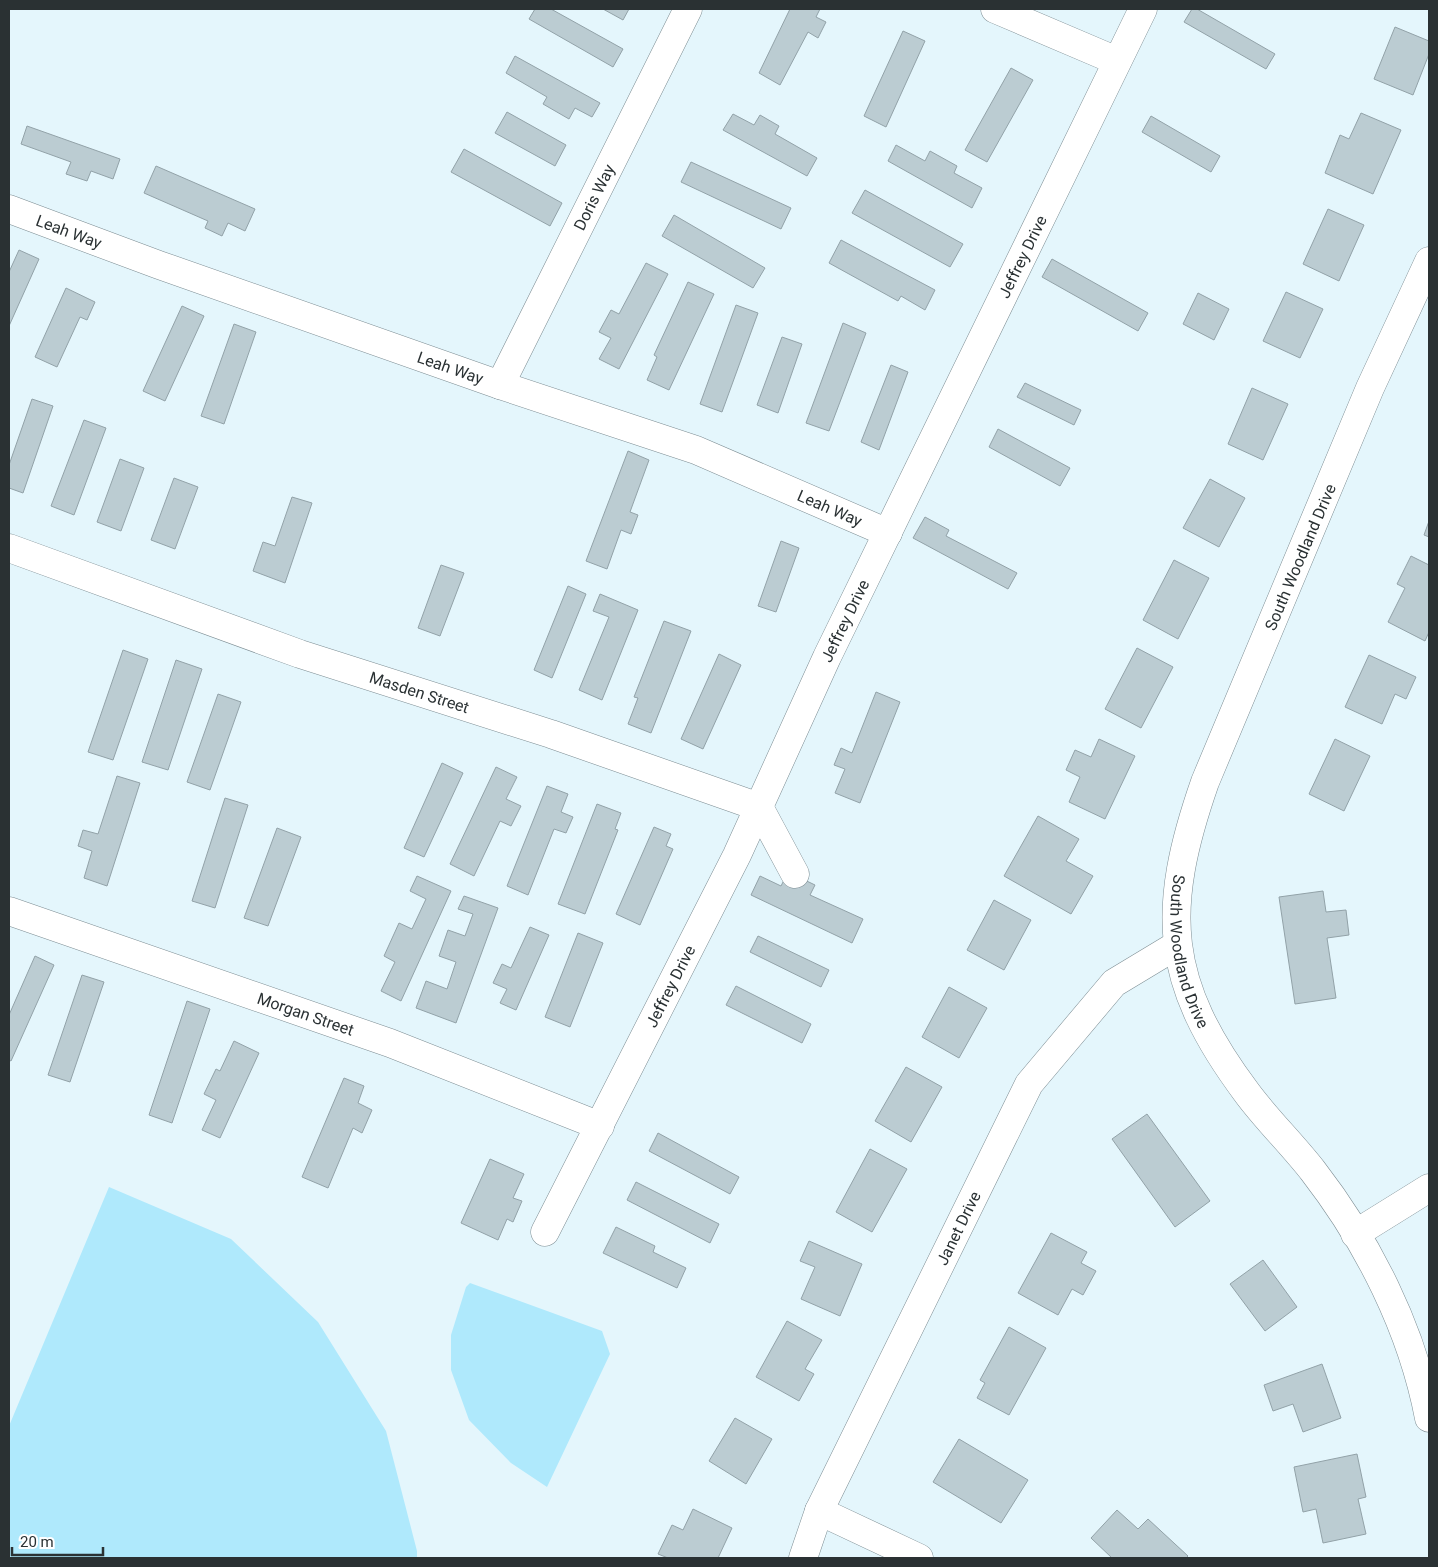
<svg xmlns="http://www.w3.org/2000/svg" width="1438" height="1567" font-family="Roboto,sans-serif">
  <rect width="100%" height="100%" fill="#e4f6fc"/>
  <path fill="#afe9fc" d="M109,1187L231,1239L318,1322L386,1431L417,1551V1558H9V1426Z
    M470,1283L602,1331L610,1354L547,1487L511,1463L469,1420L451,1370V1335L466,1287Z"/>
  <path fill="#bbccd2" stroke="#92a2a8" d="M535,9H551L623,49L613,67L529,19Z
    M603,9H629L623,20Z
    M790,9H820L816,17L826,22L818,38L808,32L780,85L759,73Z
    M1192,9H1197L1275,54L1266,69L1184,22Z
    M1395,27L1429,41V54L1413,95L1374,79Z
    M903,31L925,41L886,127L864,116Z
    M515,56L600,103L592,117L575,108L569,119L543,104L547,97L506,73Z
    M1011,68L1033,80L987,162L965,150Z
    M507,112L566,145L555,166L495,133Z
    M1361,113L1401,130L1373,194L1325,173L1340,135L1349,139Z
    M733,114L754,125L760,115L779,126L775,134L817,158L807,176L723,130Z
    M1151,116L1220,156L1211,172L1142,132Z
    M27,126L120,159L113,179L91,171L87,181L66,174L71,162L21,144Z
    M896,145L925,161L930,151L957,166L954,173L982,188L972,208L888,161Z
    M464,149L562,203L550,226L451,172Z
    M691,162L791,208L781,229L681,182Z
    M156,166L255,209L245,231L228,223L222,236L205,228L208,221L144,193Z
    M865,190L963,244L950,267L852,213Z
    M1328,209L1364,225L1339,281L1303,264Z
    M674,215L765,268L753,288L662,236Z
    M841,240L935,290L925,310L901,296L898,301L829,263Z
    M19,250L39,259L9,326V272Z
    M1052,259L1148,313L1138,331L1042,277Z
    M646,263L668,274L619,369L599,359L611,338L599,332L611,310L619,314Z
    M688,282L714,294L669,390L647,380L657,357L654,355Z
    M66,288L95,302L87,320L80,317L57,367L35,357Z
    M1286,292L1323,309L1300,358L1263,341Z
    M1198,293L1229,309L1214,340L1183,324Z
    M736,305L758,313L722,412L700,404Z
    M182,306L204,316L165,401L143,391Z
    M843,323L866,333L829,431L806,423Z
    M234,324L256,332L224,424L201,416Z
    M782,337L802,344L778,413L757,405Z
    M891,365L908,372L879,450L861,442Z
    M1025,383L1081,410L1074,425L1017,397Z
    M1252,388L1288,404L1263,460L1228,444Z
    M32,399L53,406L23,493L9,488V465Z
    M84,420L106,428L74,515L51,506Z
    M998,429L1070,468L1060,486L989,447Z
    M628,451L649,460L630,512L638,515L631,534L621,530L607,569L586,561Z
    M120,459L144,468L121,531L97,522Z
    M174,478L198,487L175,549L151,540Z
    M1210,479L1245,498L1219,547L1183,528Z
    M292,497L312,503L285,583L253,571L263,542L275,546Z
    M925,517L949,530L946,536L1017,573L1008,589L913,538Z
    M1429,521V537L1424,535Z
    M781,541L799,548L776,612L758,606Z
    M1411,556L1429,565V632L1425,641L1388,622L1405,588L1397,584Z
    M1174,560L1209,578L1178,639L1143,620Z
    M441,565L464,573L440,636L418,628Z
    M568,586L586,594L552,678L534,670Z
    M600,594L638,610L602,700L579,690L609,617L593,611Z
    M664,621L691,631L651,733L628,724L638,698L634,697Z
    M1137,648L1173,667L1141,728L1105,709Z
    M123,650L148,659L113,760L88,752Z
    M719,654L741,665L703,749L681,739Z
    M1369,655L1416,677L1406,699L1395,694L1382,724L1345,707Z
    M176,660L202,669L168,770L142,762Z
    M876,692L900,702L860,803L835,793L845,769L834,765L841,748L852,753Z
    M218,694L241,702L210,790L187,782Z
    M1099,739L1135,756L1105,819L1069,802L1080,777L1066,770L1075,750L1091,757Z
    M1335,739L1370,756L1344,811L1309,794Z
    M442,763L463,773L424,857L404,848Z
    M496,767L517,777L506,799L521,806L511,826L500,821L474,876L450,864Z
    M117,776L140,783L107,886L84,878L92,851L78,846L83,830L98,834Z
    M547,786L568,794L561,812L573,817L566,833L554,829L528,895L507,886Z
    M225,798L248,805L215,908L192,901Z
    M597,804L621,813L615,829L618,830L585,914L558,904Z
    M1038,816L1079,839L1066,861L1093,876L1071,914L1004,876Z
    M654,827L671,834L666,846L673,849L640,925L616,914Z
    M277,828L301,837L268,926L244,918Z
    M788,872L815,885L810,895L863,919L852,943L751,895L760,876L781,886Z
    M417,876L451,891L401,1001L381,991L395,962L384,956L399,923L412,929L426,899L410,891Z
    M1323,891L1326,912L1346,910L1349,935L1327,938L1336,998L1295,1004L1279,897Z
    M464,896L498,908L456,1023L416,1008L426,981L447,989L456,962L439,956L448,930L465,936L473,914L458,909Z
    M994,900L1031,920L1004,970L967,950Z
    M530,927L549,935L516,1010L500,1003L507,989L493,983L502,964L511,968Z
    M578,933L603,943L570,1027L545,1017Z
    M758,936L829,970L821,987L750,952Z
    M35,956L54,965L11,1061L9,1060V1015Z
    M82,975L104,982L70,1082L48,1075Z
    M736,986L811,1024L802,1043L726,1005Z
    M949,987L987,1008L959,1058L922,1037Z
    M187,1001L210,1009L172,1123L149,1115Z
    M234,1041L259,1053L220,1138L202,1130L216,1100L204,1094L216,1069L220,1071Z
    M906,1067L942,1087L911,1142L875,1121Z
    M344,1078L364,1086L358,1103L372,1110L362,1133L353,1128L328,1188L302,1177Z
    M1147,1114L1210,1201L1175,1227L1112,1139Z
    M658,1133L739,1177L730,1194L649,1151Z
    M870,1149L907,1169L872,1232L836,1212Z
    M490,1159L524,1174L513,1198L522,1201L513,1222L507,1219L498,1240L461,1223Z
    M636,1182L719,1224L710,1243L627,1200Z
    M616,1227L655,1246L653,1252L686,1268L677,1288L603,1253Z
    M1051,1233L1087,1252L1081,1263L1096,1271L1083,1295L1072,1289L1058,1315L1018,1293Z
    M809,1241L862,1264L840,1316L801,1299L815,1267L800,1261Z
    M1263,1260L1297,1307L1265,1331L1230,1284Z
    M787,1321L822,1340L805,1369L814,1374L799,1401L756,1377Z
    M1009,1327L1046,1348L1009,1415L977,1398L985,1383L980,1380Z
    M1322,1364L1341,1418L1303,1432L1293,1404L1273,1411L1264,1385Z
    M735,1418L772,1439L746,1484L709,1461Z
    M959,1439L1028,1480L1001,1523L933,1482Z
    M1357,1454L1366,1497L1358,1499L1366,1534L1323,1543L1316,1509L1303,1512L1294,1467Z
    M693,1509L732,1528L718,1558H668L658,1554L672,1525L683,1530Z
    M1117,1510L1138,1529L1148,1519L1188,1556L1186,1558H1112L1091,1538Z"/>
  <g fill="none" stroke-linecap="round" stroke-linejoin="round">
    <g stroke="#7d8d93" stroke-width="29">
      <g id="minor">
        <path d="M995,9L1117,61"/>
        <path id="s1" d="M9,209L159,265L500,385L696,450L888,533"/>
        <path id="s2" d="M1429,261L1370,388L1205,782C1160,911 1164,982 1247,1093C1267,1120 1292,1144 1313,1171C1368,1242 1412,1329 1429,1418"/>
        <path id="s3" d="M500,385L688,9"/>
        <path id="s4" d="M9,548L300,654L551,734L759,807L795,874"/>
        <path id="s5" d="M9,911L390,1043L600,1126"/>
        <path id="s6" d="M545,1232L737,855L827,657L1143,9"/>
        <path d="M1355,1234L1429,1188"/>
        <path d="M819,1511L919,1558"/>
        <path id="s7" d="M803,1558L819,1511L1029,1084L1114,983L1177,945"/>
      </g>
    </g>
    <use href="#minor" stroke="#fff" stroke-width="28"/>
  </g>
  <g text-anchor="middle" stroke-width="4" stroke-linejoin="round" paint-order="stroke">
    <g font-size="16" fill="#2a3133" stroke="#fff">
      <text dy="6" stroke="none"><textPath href="#s3" startOffset="210">Doris Way</textPath></text>
      <text dy="6" stroke="none"><textPath href="#s1" startOffset="64">Leah Way</textPath></text>
      <text dy="6" stroke="none"><textPath href="#s6" startOffset="1086">Jeffrey Drive</textPath></text>
      <text dy="6" stroke="none"><textPath href="#s1" startOffset="469">Leah Way</textPath></text>
      <text dy="6" stroke="none"><textPath href="#s1" startOffset="874">Leah Way</textPath></text>
      <text transform="translate(1300 557) rotate(-67)" y="6">South Woodland Drive</text>
      <text dy="6" stroke="none"><textPath href="#s6" startOffset="681">Jeffrey Drive</textPath></text>
      <text dy="6" stroke="none"><textPath href="#s4" startOffset="435">Masden Street</textPath></text>
      <text dy="6" stroke="none"><textPath href="#s2" startOffset="742">South Woodland Drive</textPath></text>
      <text dy="6" stroke="none"><textPath href="#s6" startOffset="276">Jeffrey Drive</textPath></text>
      <text dy="6" stroke="none"><textPath href="#s5" startOffset="314">Morgan Street</textPath></text>
      <text dy="6" stroke="none"><textPath href="#s7" startOffset="365">Janet Drive</textPath></text>
    </g>
  </g>
  <rect width="1438" height="1567" fill="none" stroke="#2a3133" stroke-width="20"/>
  <path d="M12 1547v8h91v-8" fill="none" stroke="#2a3133" stroke-width="2.5"/>
  <text x="20" y="1547" font-size="15" fill="#2a3133" stroke="#ffffff" stroke-width="4" paint-order="stroke">20 m</text>
</svg>
